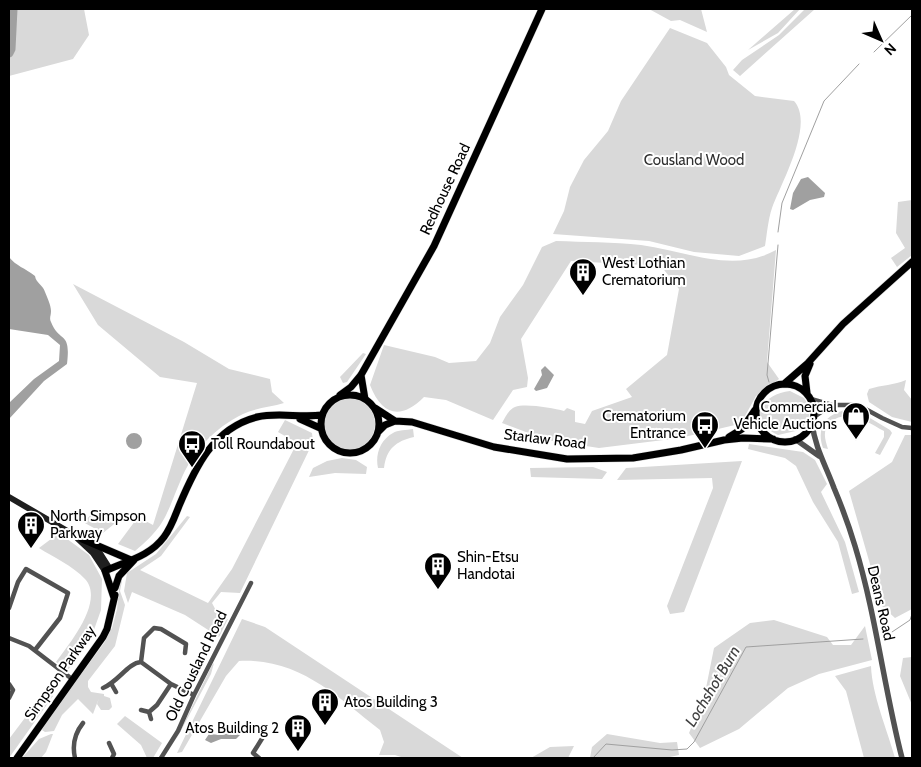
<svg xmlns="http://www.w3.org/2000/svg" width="921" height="767" font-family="Cabin,sans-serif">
  <rect width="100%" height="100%" fill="#fff"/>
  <path fill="#d9d9d9" d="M9,9H84L89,35L73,59L9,76Z
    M649,9H701L707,32L680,20L671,21Z
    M795,9H800L778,33L748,50Z
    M805,9H815L740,76L733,70L742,60L779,35Z
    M670,28L707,43L726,67L729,75L755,96L794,101C815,124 781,183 772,208C768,220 767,234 765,246L739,256L694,252L649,241L553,234L564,211L570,187L584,160L608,131L621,101Z
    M912,200V255L897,267L891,258L905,248L896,233L898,202Z
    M556,241C584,242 613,242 641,245C686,251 733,274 776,250L767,362L779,379L756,396L745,416L735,425L680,438L599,448L547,440L502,423C505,418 508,410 515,407C525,403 553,408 564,411L567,408L575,411V422L585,424L592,411L632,397L626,389L667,355L679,289L661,266L571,261L521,339L528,378L527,387L513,390L493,420L446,400L424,397C401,420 382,416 370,385L384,345L435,357L449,363L476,361L490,343L500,317L523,285L542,247Z
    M73,284L184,342L229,369L270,379L272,392L284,403C271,407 255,408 243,414C214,428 192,452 180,482C165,517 166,525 135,551L118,544L138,517L153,525L197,383L160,377L98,325Z
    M363,353L366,354L347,382L343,383L340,377Z
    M906,380L904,390L912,400V422L892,417L869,402L867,394L869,389C882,385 894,385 906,380Z
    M790,391L804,398C812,410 811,420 800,430L778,435C746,421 761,394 790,391Z
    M323 424a26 26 0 1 1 52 0a26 26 0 1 1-52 0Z
    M845,410L860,412L890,430L892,433L880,455L875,453L884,437V431C867,422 847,407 830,423C822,431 825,439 828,449L823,448C816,428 825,415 845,410Z
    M285,420L312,433L313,442L240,593L221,592L212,603L221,620L228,619L219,637L185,615L132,592L128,603L124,591L127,573L156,554L187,516L190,517L161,556L140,570L208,603L232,569L297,443L278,432Z
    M413,429L414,437C396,441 386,449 384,468H378C375,455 380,440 393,433C397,430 407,430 413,429Z
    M905,435H912V609L895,618L882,606L849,491L892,462Z
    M749,444L803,452L815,460L827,484L821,492L845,542L859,592L852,594L838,542L813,502L796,466L785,458L748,449Z
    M342,458L356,460L367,467L366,474L335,473L309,477L313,468L327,461Z
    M742,461L684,612L670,614L667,606L713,488L712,478L617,480L626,468Z
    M593,467L607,472L602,479L531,477L530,468Z
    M92,514L124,516L103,533L83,522Z
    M59,533L89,555L102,579L101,610L90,641L68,670L56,662C69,644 105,601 85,579C73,566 53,557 39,548Z
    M120,580L122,581L120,591L125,605L115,646L88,681V687L91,692L104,694V696L110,698L112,707L109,710H101L97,704L99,698L93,714L78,699L62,715L54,731L45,732L42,730L47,720L104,643L112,628L117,609Z
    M242,619L265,627L463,758H404L395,755H379L384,742L380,730C336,696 299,658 239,661L226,676L182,752L177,753Z
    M774,620L827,637L833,645H851L865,626L872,660L819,674L788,688L739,729L700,748L689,733L704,698L714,648L750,623Z
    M912,657V705L900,676L903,658Z
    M214,663L211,674L176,740L212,665Z
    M871,666C872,695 887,729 895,758H864L846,691L835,676Z
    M46,690L53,696L9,758V739Z
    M125,716L162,743L153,758H147L141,745L117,724Z
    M51,734H53L46,752L41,758H22L39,739Z
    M607,734L660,743L677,742L679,755L665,758H590L592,747Z
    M574,746L568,758H531L550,747Z"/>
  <path fill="#a0a0a0" d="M808,177L825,193L824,197L810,200L793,210L790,209L793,193L801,179Z
    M9,257C16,266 25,268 35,276C36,283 43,285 45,292C47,297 51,305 51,311C51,316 49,318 51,322C60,344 71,330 67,364L44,381L9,419V403L34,379L59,361L60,345L48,335L9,329Z
    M545,366L554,375L547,388L536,391L534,389L542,375L541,370Z
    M126 441a8 8 0 1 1 16 0a8 8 0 1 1-16 0Z
    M236,730L240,735L236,739H221L211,743L205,740L209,734L221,735Z"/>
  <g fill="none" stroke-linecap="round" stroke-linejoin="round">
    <path stroke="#a0a0a0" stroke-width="1" d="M874,52L912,15
      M778,232L782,203L824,101L859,64
      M769,382L767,375L778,245
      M892,632L910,620L912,614
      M593,758L606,744L672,750L687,749L694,742L746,647L863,639"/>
    <path stroke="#a0a0a0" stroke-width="9" d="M9,53L11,49L13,9"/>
    <g stroke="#dbdbdb" stroke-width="8">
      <path id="primary" d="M361,375L365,399
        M784,384L807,364L843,324L912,262
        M756 413a29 29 0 1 1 58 0a29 29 0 1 1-58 0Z
        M807,393L805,376L810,364
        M321 424a29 29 0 1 1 58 0a29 29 0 1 1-58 0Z
        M340,395L351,387L361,375L434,246L542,9
        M375,408L395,421
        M300,419L320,428
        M378,432L385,425L395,421L412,422L494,447L567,459L633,458L681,450L724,440L743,438L773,439
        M729,437L742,429L755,410
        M82,539L131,560
        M115,588L119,576L134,560
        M114,598L105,571C126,561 149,557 164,537C171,528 175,516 179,506C195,468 213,428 257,417C278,412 300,418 322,415
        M17,758L103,637L107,629L115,595"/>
    </g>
    <path stroke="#525252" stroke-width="4.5" d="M811,399L832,405H858L882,418L902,427L912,428
      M814,417L832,405
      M9,608L18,582L26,569L68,593L60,618L35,650
      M9,638L29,646L72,679
      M185,653L186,644L161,629L154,628L144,638L141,662L171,684L194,695
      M9,684L13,690L9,698
      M112,685L116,692
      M103,688C118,682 128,663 141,662
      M141,710L149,712
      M151,719L149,712L157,705L171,684
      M109,743L114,754L112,758
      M75,758C72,745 75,733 83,723
      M161,758L178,731L194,695L251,583
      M259,758L253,753L263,737"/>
    <path stroke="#525252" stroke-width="5.5" d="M812,423C815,448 826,466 834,488C842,507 849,526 855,546C876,615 884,688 902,758
      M795,439L819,456"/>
    <path stroke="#1f1f1f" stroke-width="6" d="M9,497L88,543L98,550L110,569
      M77,538L93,553L105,571"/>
    <use href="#primary" stroke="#000" stroke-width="7"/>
  </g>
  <defs>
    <g id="building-pin" transform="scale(1.4375)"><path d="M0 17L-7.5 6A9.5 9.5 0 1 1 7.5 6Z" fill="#000" stroke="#fff"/><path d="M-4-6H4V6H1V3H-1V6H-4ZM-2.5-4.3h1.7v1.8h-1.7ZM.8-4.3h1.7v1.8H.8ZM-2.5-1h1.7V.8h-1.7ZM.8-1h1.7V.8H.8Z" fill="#fff"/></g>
    <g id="shop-pin" transform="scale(1.4375)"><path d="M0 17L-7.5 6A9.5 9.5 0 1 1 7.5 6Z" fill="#000" stroke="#fff"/><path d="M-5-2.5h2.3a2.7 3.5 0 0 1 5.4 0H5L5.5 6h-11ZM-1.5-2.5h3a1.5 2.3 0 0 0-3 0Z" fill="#fff"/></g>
    <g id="bus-pin" transform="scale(1.4375)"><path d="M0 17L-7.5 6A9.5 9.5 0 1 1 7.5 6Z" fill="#000" stroke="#fff"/><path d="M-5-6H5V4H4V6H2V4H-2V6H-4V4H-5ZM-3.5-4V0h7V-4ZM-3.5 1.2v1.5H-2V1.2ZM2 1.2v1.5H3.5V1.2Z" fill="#fff"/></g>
  </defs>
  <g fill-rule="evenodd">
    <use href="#building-pin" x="583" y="272"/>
    <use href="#shop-pin" x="856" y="416"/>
    <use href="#bus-pin" x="705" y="425"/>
    <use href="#bus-pin" x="192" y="444"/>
    <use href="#building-pin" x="31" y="525"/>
    <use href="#building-pin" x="438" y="566"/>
    <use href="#building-pin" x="325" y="702"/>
    <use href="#building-pin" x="298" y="728"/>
  </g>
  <g text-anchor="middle" stroke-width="4" stroke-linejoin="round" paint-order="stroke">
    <g font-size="15" fill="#303030" stroke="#fff">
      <text x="694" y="165">Cousland Wood</text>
    </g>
    <g font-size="15" fill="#000" stroke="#fff">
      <text transform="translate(445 189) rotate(-65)" y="5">Redhouse Road</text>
      <text transform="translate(545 439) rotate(7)" y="5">Starlaw Road</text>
      <text transform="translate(881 603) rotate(77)" y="5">Deans Road</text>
      <text transform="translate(196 666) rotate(-64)" y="5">Old Cousland Road</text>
      <text transform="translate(60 673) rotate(-55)" y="5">Simpson Parkway</text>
    </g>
    <g font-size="15" fill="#000" stroke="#fff" text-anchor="start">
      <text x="602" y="268">West Lothian<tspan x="602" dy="17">Crematorium</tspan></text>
      <text x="837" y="412" text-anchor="end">Commercial<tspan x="837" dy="17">Vehicle Auctions</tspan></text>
      <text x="686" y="421" text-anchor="end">Crematorium<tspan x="686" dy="17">Entrance</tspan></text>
      <text x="211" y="449">Toll Roundabout</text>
      <text x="50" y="521">North Simpson<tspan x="50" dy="17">Parkway</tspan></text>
      <text x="457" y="562">Shin-Etsu<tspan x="457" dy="17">Handotai</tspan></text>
      <text x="344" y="707">Atos Building 3</text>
      <text x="279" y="733" text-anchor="end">Atos Building 2</text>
    </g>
    <g font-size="16" font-style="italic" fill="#414141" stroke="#fff">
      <text transform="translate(712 686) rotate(-59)" y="6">Lochshot Burn</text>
    </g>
  </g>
  <rect width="921" height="767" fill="none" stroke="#000000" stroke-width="20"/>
  <g transform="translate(881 40) rotate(135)" stroke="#ffffff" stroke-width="4" paint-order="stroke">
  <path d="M0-4L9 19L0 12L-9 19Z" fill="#000000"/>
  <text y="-8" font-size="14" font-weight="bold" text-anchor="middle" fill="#000000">N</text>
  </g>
</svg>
